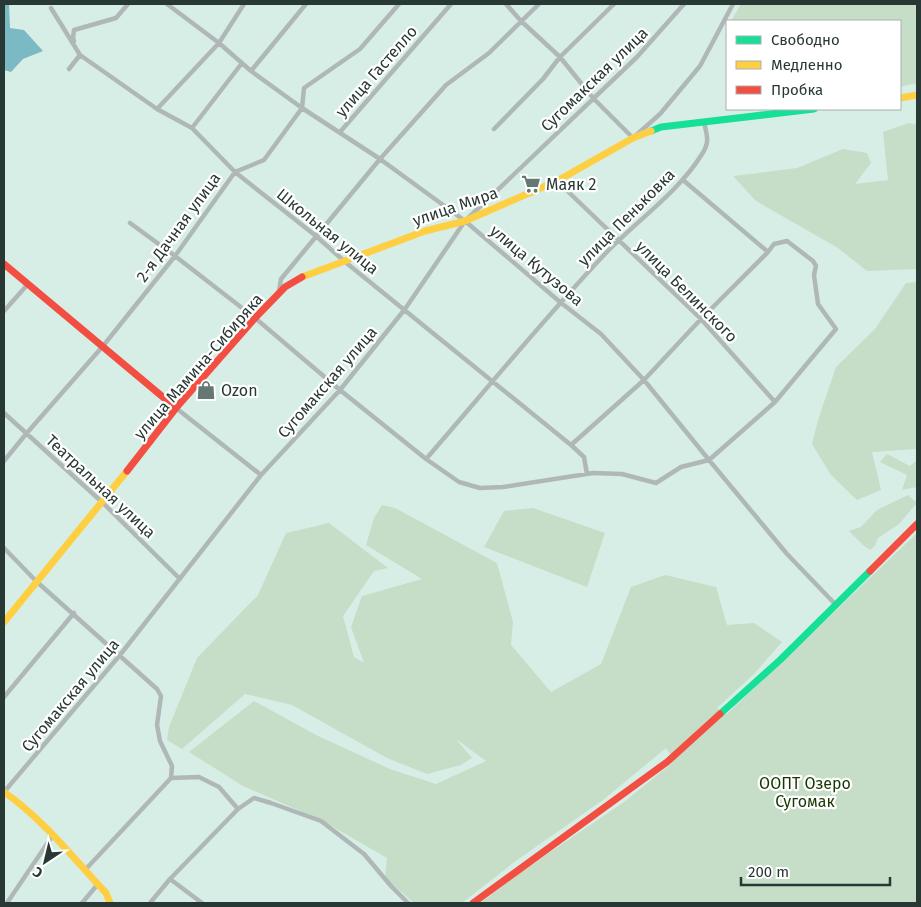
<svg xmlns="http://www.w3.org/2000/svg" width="921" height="907" font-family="'Fira Sans',sans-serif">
  <rect width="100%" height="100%" fill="#d7eee7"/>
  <path fill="#c6ddc8" d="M741,4H917V83L900,87V21H731Z
    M909,123L917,125V269L867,271L838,248L756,201L733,176L797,168L843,149L867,153L871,163L855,184L888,180L883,132Z
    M917,282V449L872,452L881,490L857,500L831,475L812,444L818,420L836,367L875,329L906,283Z
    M887,454L910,466L917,460V487L902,490L907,475L880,462Z
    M908,495L917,503L899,524L878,538L875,546L870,550L863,545L849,531L861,527L877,510Z
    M382,505L395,508L497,563L513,622L511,645L551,692L601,664L631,587L665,575L716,587L727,625L754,623L782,642L754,674L717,708L727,714L917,533V903H480L524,870L624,802L671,764L674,760L666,748L603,800L517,860L462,903H414L385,878L387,858L323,821L243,786L189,752L254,701L318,736L390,769L436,784L486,761L456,739L472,758L461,765L427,774L387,758L292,705L245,694L182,749L167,740L169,727L197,658L258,595L286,533L329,523L388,568L374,571L343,616L354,657L364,663L351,627L362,596L422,579L366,545L374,518Z
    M533,508L605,533L587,587L484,547L504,511Z"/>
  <path fill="#7bbac5" d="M4,4H9L10,28L24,30L43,51L23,59L11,72L4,70Z"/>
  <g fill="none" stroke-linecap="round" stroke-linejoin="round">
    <path stroke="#b0b8b7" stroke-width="4.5" d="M167,4L219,43L251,71L302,108L380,159L465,221L560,302L601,334L644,380L709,460L787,554L836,605
      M506,4L521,21L560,57L593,98L633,138L660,114L700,66L733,4
      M51,8L80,55L157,109L192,128L235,172L316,236L344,261L571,445L584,457L587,474
      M74,41L73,38L74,30L116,18L128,4
      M69,69L80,55L79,53
      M251,71L306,4
      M157,109L219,43L244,4
      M192,128L242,63
      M494,129L543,79L560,57L614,4
      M340,132L451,4
      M557,181L701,319L775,402
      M130,223L175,256L255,318L340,390L426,459L459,482L480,488L503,487L593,473L622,474L656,483L681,467L709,460L775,402L836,329L818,304L814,275L816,266L813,261L787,241L774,244L768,252L683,180
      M279,291L281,279L380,159L446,85L489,53L539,4
      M4,311L28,284
      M176,408L261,475
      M4,413L103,503L180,579
      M571,445L644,380L701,319L768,252
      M426,459C485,391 542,321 604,255C635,222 679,192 702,154C710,142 707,136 704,122
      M4,461L26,434L103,346L175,256L235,172L264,160L302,108L304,88L360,49L399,4
      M4,548L36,581L157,689L161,696L157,725L160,741L172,766L171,778L199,777L219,787L238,809L254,798L271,803L321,821L364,854L391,886L408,903
      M4,697L74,613
      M4,792L120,655L261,475L340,390L405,309L465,221L637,57L684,4
      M85,870L171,778
      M170,879L202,903
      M7,903L53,835
      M82,903L98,884
      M150,903L170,879L238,809"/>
    <path stroke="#16e098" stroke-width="7" d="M651,131L661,127L814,109
      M720,714L780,660L870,571"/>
    <path stroke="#ffcf43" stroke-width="7" d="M900,98L917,95
      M302,277L425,231L465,221L557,181L633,138L651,131
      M4,622L127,471
      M4,792C44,820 73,858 106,893L110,903"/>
    <path stroke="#f24e42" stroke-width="7" d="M4,264L176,408
      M127,471L176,408L255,318L285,287L302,277
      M870,571L917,524
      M473,903L667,762L720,714"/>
  </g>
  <defs>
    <g id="supermarket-bare" transform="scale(1.5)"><path d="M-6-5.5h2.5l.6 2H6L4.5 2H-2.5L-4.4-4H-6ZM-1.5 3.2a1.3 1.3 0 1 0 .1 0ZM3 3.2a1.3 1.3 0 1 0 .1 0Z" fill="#657873" stroke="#fff" stroke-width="2.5" paint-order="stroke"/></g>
    <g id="shop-bare" transform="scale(1.5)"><path d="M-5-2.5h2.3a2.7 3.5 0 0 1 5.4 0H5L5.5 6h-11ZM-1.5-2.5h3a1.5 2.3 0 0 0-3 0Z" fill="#657873" stroke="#fff" stroke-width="2.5" paint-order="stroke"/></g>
  </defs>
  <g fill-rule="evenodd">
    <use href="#supermarket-bare" x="531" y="184"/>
    <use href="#shop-bare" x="206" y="390"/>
  </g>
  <g text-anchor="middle" stroke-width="4.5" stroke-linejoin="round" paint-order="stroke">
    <g font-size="16" fill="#283834" stroke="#fff">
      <text transform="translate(376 71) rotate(-49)" y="6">улица Гастелло</text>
      <text transform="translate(594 79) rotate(-44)" y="6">Сугомакская улица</text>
      <text transform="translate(455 206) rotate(-19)" y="6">улица Мира</text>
      <text transform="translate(626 217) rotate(-45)" y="6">улица Пеньковка</text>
      <text transform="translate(178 227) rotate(-54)" y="6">2-я Дачная улица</text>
      <text transform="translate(328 231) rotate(39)" y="6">Школьная улица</text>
      <text transform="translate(537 265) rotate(40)" y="6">улица Кутузова</text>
      <text transform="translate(687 291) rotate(45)" y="6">улица Белинского</text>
      <text transform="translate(198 366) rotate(-49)" y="6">улица Мамина-Сибиряка</text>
      <text transform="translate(327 382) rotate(-49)" y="6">Сугомакская улица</text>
      <text transform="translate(101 486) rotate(43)" y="6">Театральная улица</text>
      <text transform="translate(70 695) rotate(-50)" y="6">Сугомакская улица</text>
    </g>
    <g font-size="16" fill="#283834" stroke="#fff" text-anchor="start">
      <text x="546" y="190">Маяк 2</text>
      <text x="221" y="396">Ozon</text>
    </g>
    <g font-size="16" fill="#183700" stroke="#fff">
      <text x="805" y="789">ООПТ Озеро<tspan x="805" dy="18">Сугомак</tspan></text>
    </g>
  </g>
  <rect width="921" height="907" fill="none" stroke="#283834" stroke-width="10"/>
  <rect x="726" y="20" width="175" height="90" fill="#ffffff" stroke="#a9afae"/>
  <rect x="736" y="36" width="25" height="8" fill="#16e098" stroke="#a9afae"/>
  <text x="771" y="45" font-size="15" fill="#283834">Свободно</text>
  <rect x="736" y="61" width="25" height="8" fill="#ffcf43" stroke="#a9afae"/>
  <text x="771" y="70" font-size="15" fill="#283834">Медленно</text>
  <rect x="736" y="86" width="25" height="8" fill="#f24e42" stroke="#a9afae"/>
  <text x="771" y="95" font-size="15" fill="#283834">Пробка</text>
  <g transform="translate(45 862) rotate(215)" stroke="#ffffff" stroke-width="4" paint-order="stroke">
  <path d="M0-4L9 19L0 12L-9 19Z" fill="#283834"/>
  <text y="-8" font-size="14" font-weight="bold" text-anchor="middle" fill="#283834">С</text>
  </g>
  <path d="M741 877v8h149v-8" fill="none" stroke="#283834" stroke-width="2.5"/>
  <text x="748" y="877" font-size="15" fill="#283834" stroke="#ffffff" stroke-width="4" paint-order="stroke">200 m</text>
</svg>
